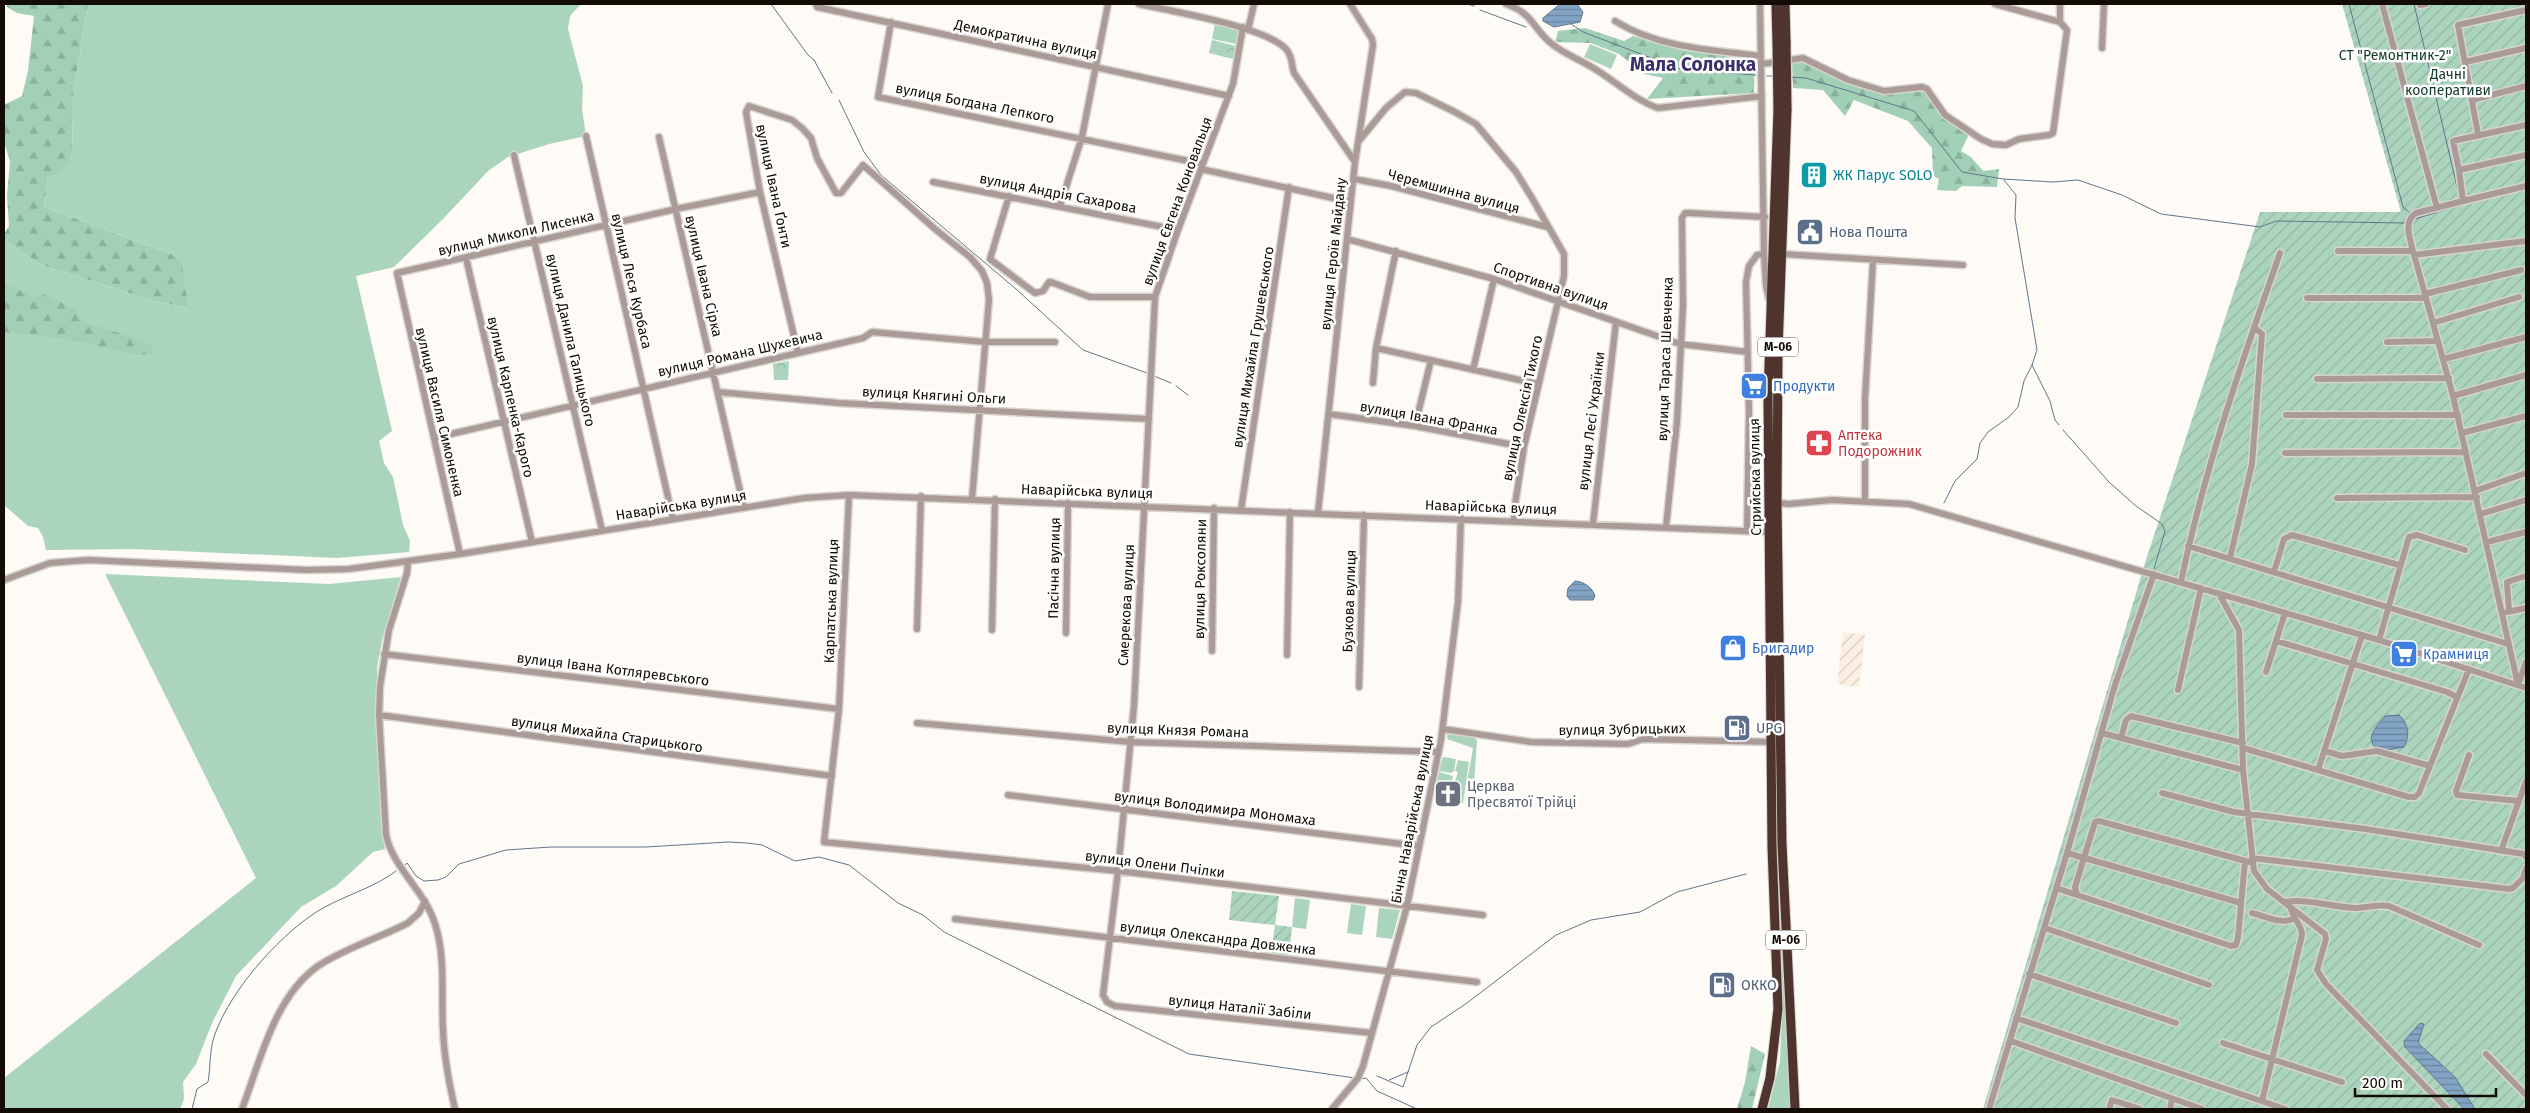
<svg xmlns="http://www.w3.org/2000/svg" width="2530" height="1113" font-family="'Fira Sans',sans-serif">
  <defs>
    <pattern id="industrial-furrows" width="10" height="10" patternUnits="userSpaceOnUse" patternTransform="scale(1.25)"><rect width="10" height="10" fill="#fbefe3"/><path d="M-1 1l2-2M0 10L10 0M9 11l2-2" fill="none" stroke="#d6ccc1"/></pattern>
    <pattern id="forest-firs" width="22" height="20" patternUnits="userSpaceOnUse" patternTransform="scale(1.25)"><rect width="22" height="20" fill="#a1d0b6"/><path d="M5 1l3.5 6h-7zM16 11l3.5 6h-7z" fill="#8ab19b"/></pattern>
    <pattern id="park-crowns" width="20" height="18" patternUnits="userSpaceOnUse" patternTransform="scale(1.25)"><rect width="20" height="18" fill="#abd4bd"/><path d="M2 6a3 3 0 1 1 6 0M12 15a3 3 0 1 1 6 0" fill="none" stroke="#92b5a1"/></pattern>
    <pattern id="garden-furrows" width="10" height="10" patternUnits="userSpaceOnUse" patternTransform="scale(1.25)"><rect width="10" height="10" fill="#abd4bd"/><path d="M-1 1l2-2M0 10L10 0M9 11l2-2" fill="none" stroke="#92b5a1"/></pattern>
    <pattern id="water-rules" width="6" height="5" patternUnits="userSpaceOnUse" patternTransform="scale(1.25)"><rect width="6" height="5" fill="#82a4c5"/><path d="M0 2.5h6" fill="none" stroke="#69849e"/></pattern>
  </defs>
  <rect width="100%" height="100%" fill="#fefaf5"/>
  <path fill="url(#industrial-furrows)" d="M1843,632L1865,635L1859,687L1837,684Z"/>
  <path fill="#abd4bd" d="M88,4H581L570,16L568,29L583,86L582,109L586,136L549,144L508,157L488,171L443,219L394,267L356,276L392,431L379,441L384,463L393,477L403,525L410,541L409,552L337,558L132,549L46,550L43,537L38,528L28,526L4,505V240L42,265L154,301L188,308L171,254L44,207L48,176L72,155L73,96Z
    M1215,24L1239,30L1236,44L1212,39Z
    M1590,44L1617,55L1611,69L1584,57Z
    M105,574L329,584L401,577L382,640L377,668L382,831L385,849L373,852L336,886L301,907L236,976L212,1023L196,1064L183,1082L184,1099L180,1109H4V1078L256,878Z
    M1775,653L1790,1109H1768L1780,1061L1782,1009L1778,898Z
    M1448,731L1472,736L1477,740L1474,784L1467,783L1473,748L1447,739Z
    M1443,757L1456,759L1454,771L1451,773L1439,771Z
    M1458,760L1469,762L1463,803H1456L1459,791L1452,790L1458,772L1455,771Z
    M1439,772L1453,776L1450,790L1436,787Z
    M1295,898L1310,900L1306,929L1292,927Z
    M1351,904L1366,906L1362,935L1347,933Z
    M1379,908L1400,910L1392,939L1376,937Z"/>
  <path fill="url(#forest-firs)" d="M7,4H88L73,96L72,155L60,174L48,176L44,207L171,254L182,264L188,308L154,301L42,265L4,240V234L9,226L7,196L10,161L4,142V105L22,96L28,71L34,16L17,13L7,7Z
    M1585,28L1624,41L1633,36L1681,50L1755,59L1754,93L1647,99L1663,78L1644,74L1619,54L1591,43L1555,42L1558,31Z
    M1804,59L1838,79L1887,94L1916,89L1925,90L1942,114L1969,134L1961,151L1971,157L1983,171L1999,169L1997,187L1962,186L1956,191L1937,190L1939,179L1933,176L1932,148L1908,121L1854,100L1845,116L1823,90L1793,88L1792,62Z
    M4,283L35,297L41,293L77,310L80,320C103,330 131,334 153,347L152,354L137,355L74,340L4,332Z
    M1751,1046L1765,1054L1752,1109H1737L1745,1082Z"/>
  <path fill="url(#park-crowns)" d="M1212,40L1236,46L1233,59L1209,53Z
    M789,361L788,380H774L773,364Z"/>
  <path fill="url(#garden-furrows)" d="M2342,4H2526V1109H1983L2145,563L2260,212H2401Z
    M1232,891L1279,896L1275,925L1292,927L1289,958L1271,956L1275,925L1229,920Z"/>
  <path fill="url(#water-rules)" stroke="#61768b" d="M1560,4H1577L1583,12L1580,22L1554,27L1543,21V18Z
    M1575,581C1583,581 1593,588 1595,596L1593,600H1570L1567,596L1568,588Z
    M2399,715C2409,724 2410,736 2404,747L2387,750L2376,748C2364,737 2378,725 2385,716Z
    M2420,1023L2424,1024L2418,1043L2455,1077L2475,1109H2464L2405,1047L2404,1041Z"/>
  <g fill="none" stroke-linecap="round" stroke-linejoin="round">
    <path stroke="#61768b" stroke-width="1" d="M771,4L808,55L814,60L832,93
      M1467,4L1474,6
      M2349,4L2403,207L2410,213
      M2414,4L2459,195
      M1480,10L1526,27
      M1571,24L1583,32L1683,70L1756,75
      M1767,76H1773
      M1790,77L1806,78L1914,111L1962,172L2003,179L2053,182L2078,180L2122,195L2161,214L2260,227L2276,221L2405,223
      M839,100L864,152L881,175L1016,289L1083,350L1147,373
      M2004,180L2016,195L2015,218L2037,350L2032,365L2050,401L2055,420L2059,425
      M2412,220L2460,205
      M1154,376L1171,383
      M1176,386L1188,395
      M2063,430L2109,482L2136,506L2162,524L2165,531L2154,569
      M1944,503L1955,481L1977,459L1980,443L1988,432L2009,417L2018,407L2024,381L2032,365
      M405,865L407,863L416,876L424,881L438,880L446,877L459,864L506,850L551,847H646L728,842L747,843L762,845L795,861L819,857L849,865L898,903L923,915L944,932L1189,1054L1355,1078
      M1377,1076L1403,1087L1417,1045L1431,1027L1467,1003L1556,935L1591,920L1640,912L1677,892L1746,874
      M1361,1079L1366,1078L1377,1091L1417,1109
      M1389,1080L1408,1072
      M192,1109L197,1089L208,1082C211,1065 209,1050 215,1034C231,989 284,929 325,907C349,894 375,887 396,871"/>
    <g stroke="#d8d4ce" stroke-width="9">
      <path id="minor" d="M816,4L817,7L1229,96
        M1139,4C1171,11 1266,27 1286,49C1293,57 1291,64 1294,73L1355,162
        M1506,4C1534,14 1532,28 1552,44C1564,54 1581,60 1595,69C1616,82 1635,100 1658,108L1762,96
        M1760,4L1764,254L1766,286L1769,299
        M2382,4L2437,208
        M2420,5L2426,4
        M1615,21C1658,48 1712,50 1761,56
        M891,22L878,97L1203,164
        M2060,22V4
        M1243,27L1233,84L1178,230L1155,297L1134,706L1118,871L1103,995L1107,1002L1115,1006L1372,1033
        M1248,30L1254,4
        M2102,48L2104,4
        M2465,62L2526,48
        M1762,64L1803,58L1848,80L1884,91L1922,87L1927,89L1945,115L1981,139L1992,144L2006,145L2019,139L2049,135L2053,133L2067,30L2060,22L1995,4
        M2472,100L2526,86
        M2478,134L2458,25L2526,10
        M586,136L673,519
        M659,137L744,508
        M1358,142L1386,108L1405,92L1416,93L1455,112L1476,124L1516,172L1532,198L1564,254V276L1524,447L1514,511V521
        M514,155L602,530
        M1201,169L1351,202
        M2459,170L2453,141L2526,125
        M1354,179L1391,186L1547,227
        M933,182L1178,230
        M1009,196L990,259L1035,293L1043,291L1049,282H1051L1090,297H1155
        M2463,201L2526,186
        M1060,206L1082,137L1108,4
        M1347,239L1494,279L1680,344L1748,352
        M2338,251H2413
        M1782,254L1963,265
        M2414,255L2526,241
        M466,258L532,542
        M2425,294L2521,270
        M2307,298H2426
        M2433,323L2519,297
        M2387,342L2438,341
        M1376,348L1538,384
        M798,353L760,192L746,112L749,106L792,120L802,128L811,138L817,158L836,193H841L863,165L935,229L970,257L982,271L987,283L989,300L972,499
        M2444,359L2526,337
        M1473,370L1494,279
        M2317,379L2449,378
        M1373,383L1376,348L1396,251
        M718,392L839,403L1149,419
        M2453,396L2526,375
        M1329,414L1415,426L1524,447
        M2286,415H2458
        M1415,426L1431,360
        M2462,433L2526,416
        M434,438L798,353L863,338L872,332L985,342H1055
        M2285,453L2466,452
        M2475,491L2526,473
        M2337,498L2477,497
        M1865,501V399L1873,261
        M1777,503L1789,504L1832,500L1909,504L2379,640L2526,688
        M1241,510L1289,187
        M1318,513L1355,162L1373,45L1372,39L1350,4
        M2481,514L2526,500
        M1593,524L1616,322
        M1666,527L1677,422L1683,305L1682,218L1685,213H1689L1765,217
        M1747,531L1749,413L1746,282L1749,266L1757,255L1764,254
        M2487,542L2526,532
        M2188,546L2508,644
        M460,554L397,273L676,209L760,192
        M2230,558L2252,464L2262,334L2254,327
        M408,561L407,573L389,630L380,686L379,715L386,835C393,868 425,891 435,924C446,957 441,996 443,1030C444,1057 449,1083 455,1109
        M2274,572L2284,539L2292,535L2399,565
        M4,580L50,563L88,560L307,570L349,569L460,554L804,498L849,495L1769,532
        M2181,582C2204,470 2242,361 2280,253
        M2219,594L2239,630L2243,770L2254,871L2267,889L2325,934L2326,939L2317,970L2326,984L2447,1109
        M2509,611L2507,582L2526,576
        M2507,612L2526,608
        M917,629L921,496
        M992,630L995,499
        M1066,633L1068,503
        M2379,640L2409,537L2417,535L2465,550
        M2276,641L2447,692L2457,697
        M1212,651L1214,508
        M384,654L839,709
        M1287,655L1290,512
        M2266,672L2285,613
        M2518,685L2453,396L2413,251C2410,239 2403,221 2416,213L2463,201L2459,170L2526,155
        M2518,685L2526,662
        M1359,687L1364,515
        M2178,690L2201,588
        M379,715L832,776
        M917,723L1131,742L1438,752
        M1443,729L1531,742L1628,744L1643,739L1772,742
        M2102,733L2243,770
        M2121,738L2126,720L2131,716L2243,743
        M2243,748L2409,797H2415L2419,793L2469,669
        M2325,751L2342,756L2377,751L2430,766
        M2469,755L2456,791L2457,795L2519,801
        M2318,770L2362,635
        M2162,793L2234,812L2365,829L2524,854L2526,857
        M1008,795L1419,846
        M825,840L824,842L839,709L849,495
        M824,842L1118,871L1483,915
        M2501,851L2526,781
        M2067,853L2241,903
        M2252,858L2509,889L2513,888L2523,878L2526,868
        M2056,888L2231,946L2236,945L2238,937L2245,861
        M2077,895L2075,887L2095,822L2099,821L2249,862
        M2284,902C2307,898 2331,907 2354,908C2366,908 2377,904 2389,906L2479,945
        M2252,913C2262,915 2284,926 2293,918
        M955,919L1477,982
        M2045,928L2209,985
        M2029,974L2176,1023
        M2016,1018L2285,1109
        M2011,1041L2202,1109
        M2223,1043L2342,1082
        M2486,1054L2526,1095
        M2262,1101L2302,935C2302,925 2293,919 2291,909
        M242,1109C260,1062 274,997 318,966C345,948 379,938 408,923L419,913L425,901
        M1332,1109L1358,1078L1363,1066L1407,906L1441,740L1458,602L1461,518
        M1989,1109L2067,853L2115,685L2154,574
        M2109,1109L2112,1100L2140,1109
        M2170,1109L2172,1099"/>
    </g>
    <g stroke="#d8d4ce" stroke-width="11">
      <path id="highway" d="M1776,4L1777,43
        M1785,4L1786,42
        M1787,109L1778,350L1777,503L1782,845L1795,1109
        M1762,1109L1770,1078L1778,1009L1772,846L1768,396L1778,110"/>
    </g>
    <use href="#minor" stroke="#aa9b98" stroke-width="6"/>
    <use href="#highway" stroke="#4f342e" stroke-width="9"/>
    <g stroke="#d8d4ce" stroke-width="11" stroke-linecap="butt">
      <path id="highway-bridge" d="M1786,42L1787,109
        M1777,43L1778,110"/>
    </g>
    <use href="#highway-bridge" stroke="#4f342e" stroke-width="9"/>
  </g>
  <defs>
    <g id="building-square" transform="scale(1.4375)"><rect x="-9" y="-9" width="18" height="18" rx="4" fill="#0f9aa8" stroke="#fff"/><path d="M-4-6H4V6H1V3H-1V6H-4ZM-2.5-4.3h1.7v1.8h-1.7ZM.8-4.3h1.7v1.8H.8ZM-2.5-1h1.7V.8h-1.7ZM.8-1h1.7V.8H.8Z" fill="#fff"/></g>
    <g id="civic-square" transform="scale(1.4375)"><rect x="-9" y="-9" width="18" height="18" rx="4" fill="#5c6f8a" stroke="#fff"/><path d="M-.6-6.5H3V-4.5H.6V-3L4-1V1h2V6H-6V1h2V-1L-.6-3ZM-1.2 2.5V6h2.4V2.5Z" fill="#fff"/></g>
    <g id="supermarket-square" transform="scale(1.4375)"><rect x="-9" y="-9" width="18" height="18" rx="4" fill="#3f7fe0" stroke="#fff"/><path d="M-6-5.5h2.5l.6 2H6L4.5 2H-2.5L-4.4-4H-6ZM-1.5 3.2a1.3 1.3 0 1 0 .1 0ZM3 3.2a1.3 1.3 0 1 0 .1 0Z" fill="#fff"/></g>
    <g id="pharmacy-square" transform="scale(1.4375)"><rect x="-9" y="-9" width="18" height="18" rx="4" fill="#e0444e" stroke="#fff"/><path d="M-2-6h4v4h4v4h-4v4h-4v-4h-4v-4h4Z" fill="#fff"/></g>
    <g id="shop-square" transform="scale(1.4375)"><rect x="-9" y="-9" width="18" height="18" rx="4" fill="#3f7fe0" stroke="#fff"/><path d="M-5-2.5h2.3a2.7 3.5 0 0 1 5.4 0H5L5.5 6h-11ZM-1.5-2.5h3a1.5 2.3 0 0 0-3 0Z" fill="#fff"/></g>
    <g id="fuel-square" transform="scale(1.4375)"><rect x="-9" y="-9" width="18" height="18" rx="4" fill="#5c6f8a" stroke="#fff"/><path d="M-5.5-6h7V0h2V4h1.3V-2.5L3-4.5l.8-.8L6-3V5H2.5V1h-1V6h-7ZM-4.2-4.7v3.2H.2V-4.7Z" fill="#fff"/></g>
    <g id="church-square" transform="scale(1.4375)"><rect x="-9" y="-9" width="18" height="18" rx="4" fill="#6b7280" stroke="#fff"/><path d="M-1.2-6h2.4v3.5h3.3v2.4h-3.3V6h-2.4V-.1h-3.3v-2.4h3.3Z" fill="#fff"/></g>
  </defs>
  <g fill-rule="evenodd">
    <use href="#building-square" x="1814" y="175"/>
    <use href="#civic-square" x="1810" y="232"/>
    <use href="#supermarket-square" x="1754" y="386"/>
    <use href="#pharmacy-square" x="1819" y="443"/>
    <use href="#shop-square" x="1733" y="648"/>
    <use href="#supermarket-square" x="2404" y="654"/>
    <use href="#fuel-square" x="1737" y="728"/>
    <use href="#church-square" x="1448" y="794"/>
    <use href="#fuel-square" x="1722" y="985"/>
  </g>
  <g text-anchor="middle" stroke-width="5" stroke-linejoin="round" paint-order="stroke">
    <g fill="#fff" stroke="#5a554f" stroke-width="1">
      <rect x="1758" y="337.5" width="40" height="19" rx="4"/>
      <rect x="1766" y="930.5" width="40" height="19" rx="4"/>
    </g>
    <g font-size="12" font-weight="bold" fill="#130c04">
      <text x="1778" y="351">М-06</text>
      <text x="1786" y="944">М-06</text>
    </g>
    <g font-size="14" fill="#130c04" stroke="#fff">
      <text transform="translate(1026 39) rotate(12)" y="5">Демократична вулиця</text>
      <text transform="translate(975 103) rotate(11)" y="5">вулиця Богдана Лепкого</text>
      <text transform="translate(774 186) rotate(78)" y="5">вулиця Івана Ґонти</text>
      <text transform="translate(1454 191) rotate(15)" y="5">Черемшинна вулиця</text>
      <text transform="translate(1058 193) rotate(11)" y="5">вулиця Андрія Сахарова</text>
      <text transform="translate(1177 201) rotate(-70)" y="5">вулиця Євгена Коновальця</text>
      <text transform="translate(516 233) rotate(-13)" y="5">вулиця Миколи Лисенка</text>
      <text transform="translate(1333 254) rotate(-84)" y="5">вулиця Героїв Майдану</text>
      <text transform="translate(704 276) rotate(77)" y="5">вулиця Івана Сірка</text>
      <text transform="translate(632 281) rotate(77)" y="5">вулиця Леся Курбаса</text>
      <text transform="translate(1551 286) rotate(19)" y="5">Спортивна вулиця</text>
      <text transform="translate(571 340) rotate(77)" y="5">вулиця Данила Галицького</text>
      <text transform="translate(1253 347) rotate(-81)" y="5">вулиця Михайла Грушевського</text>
      <text transform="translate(740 353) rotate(-13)" y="5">вулиця Романа Шухевича</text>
      <text transform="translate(1665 359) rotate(-88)" y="5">вулиця Тараса Шевченка</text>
      <text transform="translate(934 395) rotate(3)" y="5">вулиця Княгині Ольги</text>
      <text transform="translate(511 397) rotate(77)" y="5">вулиця Карпенка-Карого</text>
      <text transform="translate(1522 408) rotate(-78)" y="5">вулиця Олексія Тихого</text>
      <text transform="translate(440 412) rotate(77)" y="5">вулиця Василя Симоненка</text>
      <text transform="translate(1429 418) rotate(10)" y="5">вулиця Івана Франка</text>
      <text transform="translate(1591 421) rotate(-83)" y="5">вулиця Лесі Українки</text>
      <text transform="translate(1755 477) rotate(-91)" y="5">Стрийська вулиця</text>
      <text transform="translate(1087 491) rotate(2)" y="5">Наварійська вулиця</text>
      <text transform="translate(681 505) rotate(-9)" y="5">Наварійська вулиця</text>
      <text transform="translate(1491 507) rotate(2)" y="5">Наварійська вулиця</text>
      <text transform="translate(1054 568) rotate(-89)" y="5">Пасічна вулиця</text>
      <text transform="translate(1200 579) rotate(-89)" y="5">вулиця Роксоляни</text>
      <text transform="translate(831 601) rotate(-88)" y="5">Карпатська вулиця</text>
      <text transform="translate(1349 601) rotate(-88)" y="5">Бузкова вулиця</text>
      <text transform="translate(1126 605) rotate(-87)" y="5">Смерекова вулиця</text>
      <text transform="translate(613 669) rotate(7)" y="5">вулиця Івана Котляревського</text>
      <text transform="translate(1622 729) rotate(-1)" y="5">вулиця Зубрицьких</text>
      <text transform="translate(1178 730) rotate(2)" y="5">вулиця Князя Романа</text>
      <text transform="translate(607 734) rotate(8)" y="5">вулиця Михайла Старицького</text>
      <text transform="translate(1215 808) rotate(7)" y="5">вулиця Володимира Мономаха</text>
      <text transform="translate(1412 819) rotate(-79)" y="5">Бічна Наварійська вулиця</text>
      <text transform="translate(1155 864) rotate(7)" y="5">вулиця Олени Пчілки</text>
      <text transform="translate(1218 938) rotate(7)" y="5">вулиця Олександра Довженка</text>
      <text transform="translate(1240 1007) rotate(6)" y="5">вулиця Наталії Забіли</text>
    </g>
    <g font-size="14" fill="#123927" stroke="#fff">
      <text x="2395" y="60">СТ "Ремонтник-2"</text>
      <text x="2448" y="79">Дачні<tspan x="2448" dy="16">кооперативи</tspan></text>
    </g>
    <g font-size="14" fill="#0d838f" stroke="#fff" text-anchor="start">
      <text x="1833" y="180">ЖК Парус SOLO</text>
    </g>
    <g font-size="14" fill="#4e5e75" stroke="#fff" text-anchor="start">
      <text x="1829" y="237">Нова Пошта</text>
      <text x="1756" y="733">UPG</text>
      <text x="1741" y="990">ОККО</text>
    </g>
    <g font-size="14" fill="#366cbe" stroke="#fff" text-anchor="start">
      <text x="1773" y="391">Продукти</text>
      <text x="1752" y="653">Бригадир</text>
      <text x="2423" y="659">Крамниця</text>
    </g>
    <g font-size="14" fill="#be3a42" stroke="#fff" text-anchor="start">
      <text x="1838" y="440">Аптека<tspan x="1838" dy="16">Подорожник</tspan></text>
    </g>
    <g font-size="14" fill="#5b616d" stroke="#fff" text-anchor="start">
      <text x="1467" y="791">Церква<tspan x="1467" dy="16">Пресвятої Трійці</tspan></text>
    </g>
    <g font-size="19" font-weight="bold" fill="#3d2f6b" stroke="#fff">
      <text x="1693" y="71">Мала Солонка</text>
    </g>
  </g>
  <rect width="2530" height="1113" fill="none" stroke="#130c04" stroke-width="10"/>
  <path d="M2355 1088v8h141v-8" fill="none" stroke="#130c04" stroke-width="2.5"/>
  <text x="2362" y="1088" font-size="15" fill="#130c04" stroke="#ffffff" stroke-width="4" paint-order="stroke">200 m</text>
</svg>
